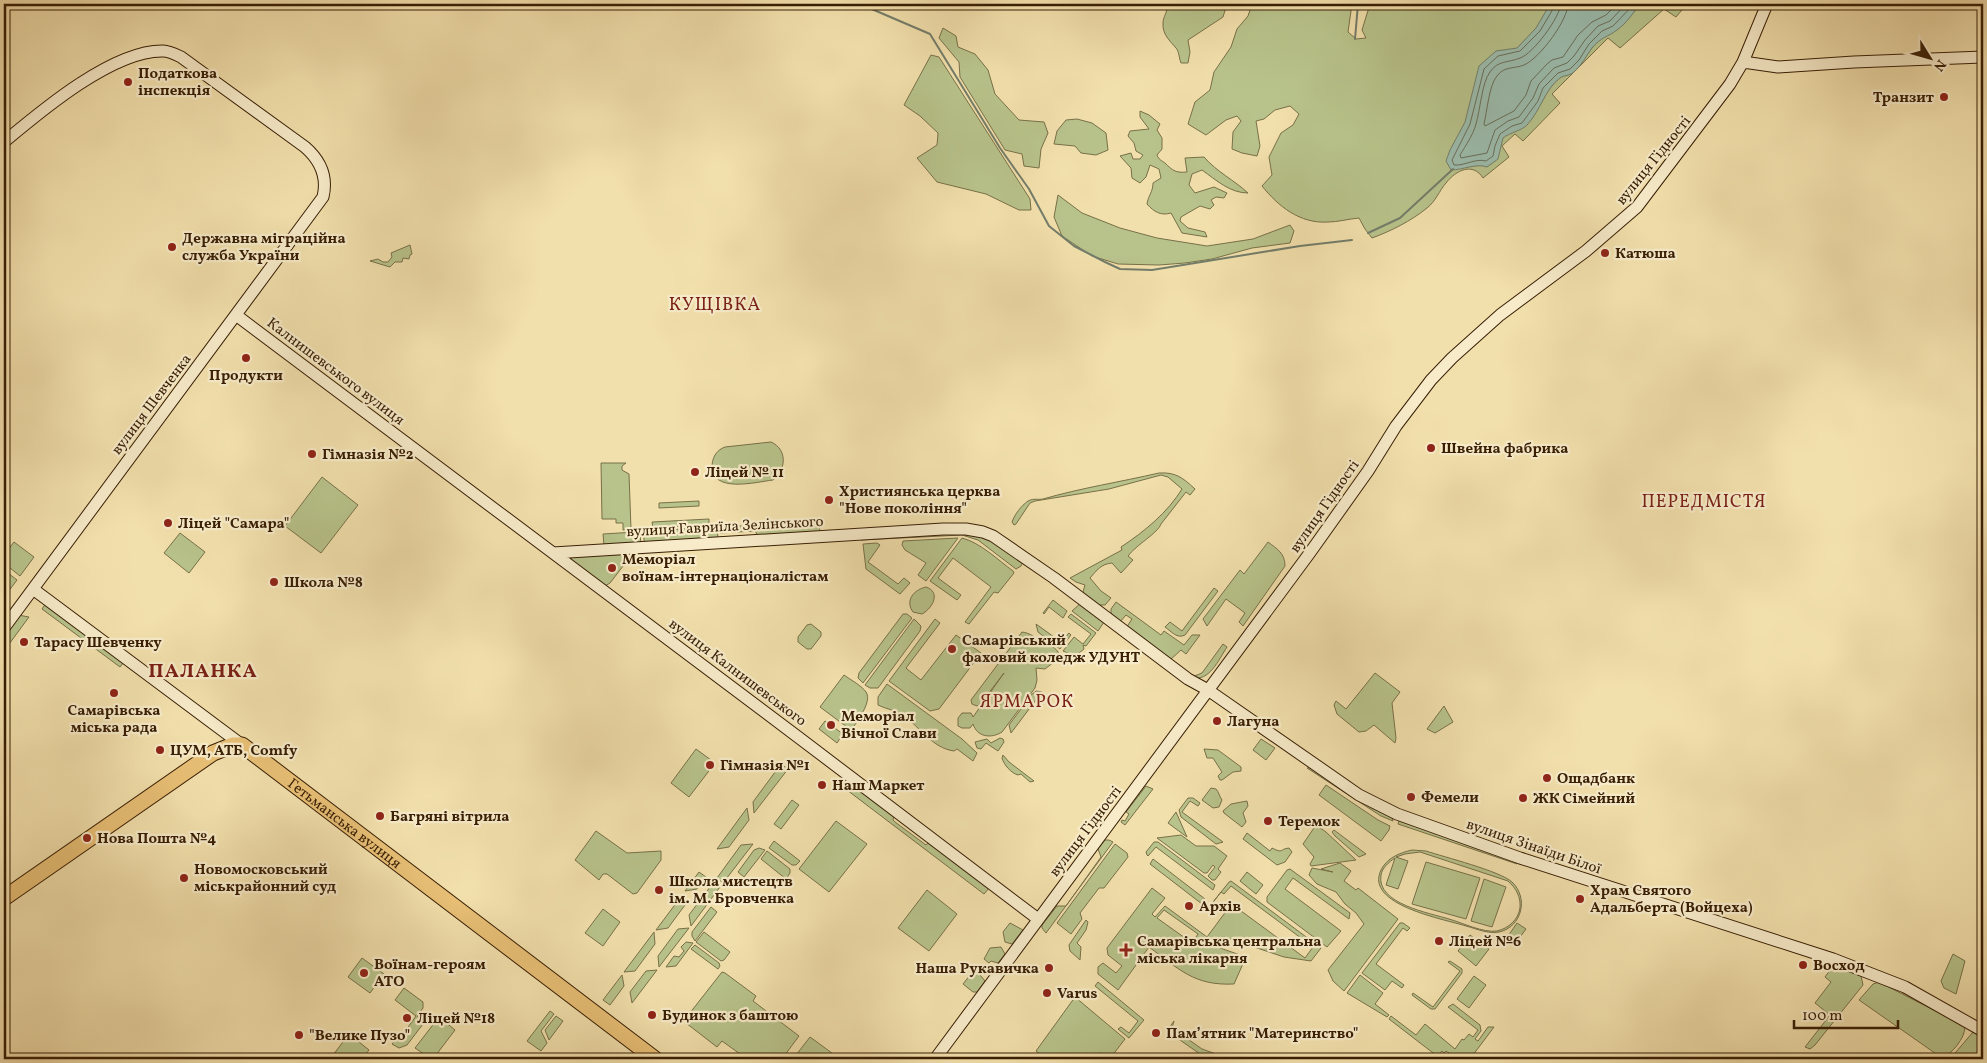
<svg xmlns="http://www.w3.org/2000/svg" width="1987" height="1063" font-family="Vollkorn,serif">
  <rect width="100%" height="100%" fill="#f2e0ac"/>
  <filter id="stains"><feTurbulence type="fractalNoise" baseFrequency=".004" numOctaves="4"/><feColorMatrix values="0 0 0 0 .2 0 0 0 0 .09 0 0 0 0 .02 0 0 0 .5 -.17"/></filter>
  <radialGradient id="worn" r=".72"><stop offset=".6" stop-color="#630" stop-opacity="0"/><stop offset="1" stop-color="#630" stop-opacity=".3"/></radialGradient>
  <path fill="#b8c38b" stroke="#787048" fill-rule="evenodd" d="M1167,4H1227L1223,17L1188,40L1190,52L1188,63H1181C1179,58 1179,51 1176,48C1170,41 1162,34 1163,23C1163,16 1168,13 1167,4Z
    M1252,4H1352L1348,32L1356,39L1366,38L1362,30L1370,4H1687L1676,17L1664,9L1620,48L1608,38L1552,94L1560,103L1523,141L1515,134L1502,146L1509,157L1483,178C1473,162 1456,170 1446,183C1439,191 1436,201 1427,208C1411,221 1391,231 1372,238L1365,229L1359,218C1348,219 1338,222 1328,222C1300,224 1278,206 1262,186L1272,175L1269,157L1281,133L1293,125L1299,114L1290,106L1275,110L1264,119L1256,121L1260,146L1257,156L1242,153L1232,149L1233,132L1241,121L1237,116L1226,120L1206,135L1188,124L1195,102L1210,90L1214,72L1231,47L1237,29L1248,16Z
    M943,28L956,36L958,47L975,54L988,70L995,94L1019,120L1044,122L1048,133L1041,149L1039,168L1024,166L1022,154L1005,150L960,77L959,62L939,38Z
    M931,55L939,57L1030,199L1031,210H1019L986,194L937,182L917,158L937,145L938,133L920,116L904,105Z
    M1140,111L1149,115L1160,124L1157,130L1162,138V149L1157,155C1159,160 1161,160 1165,163C1173,171 1176,173 1187,172L1185,158L1204,157C1217,172 1234,180 1248,193C1230,193 1216,180 1202,170L1192,174L1189,185L1195,193L1214,187L1227,193L1224,198L1216,197L1211,200L1214,205L1210,209L1200,206L1181,217L1180,221L1188,228L1205,232L1207,237L1182,233L1171,213C1161,216 1154,212 1147,204C1148,196 1153,192 1153,183L1161,178L1159,169L1150,165L1146,177L1140,183L1132,178L1131,168L1120,156L1131,153L1133,159H1140L1143,155L1136,151L1134,143L1128,136L1130,131L1149,129L1140,117Z
    M1077,119L1092,123L1106,133L1108,150L1096,155L1081,153L1075,146L1054,144L1057,131L1066,120Z
    M1058,195L1082,213L1120,228L1157,238L1207,246L1253,239L1290,225L1294,231L1290,243L1252,248L1212,259L1185,263L1159,265L1118,264L1092,256L1062,236L1054,217Z
    M410,245L412,254L410,255L409,259L403,258L402,262H395L390,267L370,261L378,259L383,262H388L392,257L391,253Z
    M771,442C787,449 787,469 773,480C756,482 711,494 712,465C713,456 717,450 725,447Z
    M601,463H626L622,466V470L629,474L631,529L623,530V523H616V519H602Z
    M1159,473C1176,472 1183,478 1195,489L1190,495L1186,492L1161,524C1158,533 1136,545 1128,556L1133,560L1121,573L1112,563C1101,564 1097,570 1090,578L1101,591L1111,598L1105,605H1097L1085,596L1083,592L1085,585L1076,582L1070,578L1122,550L1121,547C1144,532 1168,512 1182,489L1168,477L1161,475L1109,489L1035,501L1030,503L1016,524L1014,525L1012,522C1015,514 1021,506 1028,501C1034,498 1038,500 1043,499C1081,488 1120,482 1159,473Z
    M322,477L358,505L321,553L285,526Z
    M699,501V506L659,508V503Z
    M709,519V524L653,528L652,522Z
    M819,522L820,533L758,536L755,531L720,533V527Z
    M717,527L718,538L644,543V535L647,534V531Z
    M963,531L986,537L1023,562L1021,566L1016,569L978,540L962,535L861,540L862,538Z
    M636,532L637,535H640L641,543L604,545L603,534Z
    M180,533L205,552L189,573L164,553Z
    M958,538L926,581L918,575L926,563L905,550L902,545L903,541Z
    M962,538C981,543 998,560 1013,571L1014,573L998,593L994,592L969,624L965,622L991,587L953,558L938,578L961,595L957,600L930,581Z
    M14,542L34,557L20,576L4,563V555Z
    M1268,542C1277,549 1285,553 1285,566L1243,626L1239,622L1245,613L1226,599L1207,626L1203,619L1240,570L1244,574Z
    M877,543L880,545L868,562L898,584L904,578L910,583L900,594L866,569L863,544Z
    M630,552V557L610,583L605,586L569,560L570,557Z
    M4,570L17,580L5,596H4Z
    M926,587C941,592 933,608 922,614L913,612C905,601 913,590 926,587Z
    M1214,588L1218,591L1185,635C1177,639 1172,632 1165,627L1170,622L1182,631Z
    M1053,600L1067,611L1063,618L1049,607L1044,614L1043,613Z
    M1116,602L1161,635L1164,631L1184,645L1192,635H1200L1186,654L1181,650L1170,660L1126,628L1132,619L1126,615L1119,623L1111,617V609Z
    M46,603L124,662L120,667L42,609Z
    M1081,603L1104,622L1098,631L1072,611Z
    M903,614H907L912,618L863,683L858,678L859,673Z
    M1071,614L1096,633L1086,646L1083,645L1084,649L1079,653L1072,655L1063,651L1074,637L1083,644L1091,634L1068,617Z
    M18,615L29,617L4,651V633Z
    M914,619L921,626L920,631L878,688H870L865,685Z
    M935,619L940,623L906,668L907,669L921,680L956,635L981,653L939,709L930,711L889,681Z
    M811,624L821,632V636L811,649H807L798,642V637L807,625Z
    M1036,624L1061,642L1069,633L1071,635L1060,649L1038,632Z
    M1022,632C1030,633 1034,637 1041,641C1052,647 1059,647 1061,661L1054,662L1045,669L1036,668L1037,680L1035,688L1002,732C991,739 977,737 973,724L970,728H962L958,726V718L962,713H971L973,717L1004,673L981,703L977,706L972,704L971,700Z
    M1223,644L1227,647C1219,659 1209,683 1192,677L1202,673Z
    M1375,673L1400,692L1392,703L1396,738L1395,743L1374,725L1366,731L1359,732L1337,714L1334,705L1336,701L1346,709Z
    M844,675C851,680 862,686 866,692C873,702 855,724 850,732L846,729L847,727L820,707Z
    M887,684L962,739L977,753L973,761L957,749L954,751C932,748 920,727 903,715C895,710 886,709 878,705V697Z
    M1036,691L1042,692L1011,733L1009,725L1021,709L1030,703V696Z
    M1444,706L1453,722L1435,733L1427,729Z
    M825,721L843,734L837,743L819,729Z
    M1000,738L1003,739L1004,742L998,751L986,743L981,749L977,748L975,742L987,739L991,743Z
    M1261,739L1275,748L1266,760L1253,750Z
    M696,749L715,763L689,797L671,783Z
    M1204,749L1218,750L1241,767V771L1233,772L1222,780H1220L1218,776L1222,772L1213,758H1207Z
    M1003,755L1009,762L1034,781L1030,782L1021,774L1018,775C1011,773 1004,765 1002,758Z
    M781,764L788,769L754,813L753,802Z
    M1307,768H1310L1392,818L1393,821L1381,816Z
    M845,784L856,792L861,788L894,813L893,820L895,822L926,845L930,841L990,887L984,894L843,787Z
    M1326,785L1378,820L1390,826L1389,830L1381,841L1319,795Z
    M1146,786L1153,789L1125,825L1121,822L1122,820L1125,821L1129,814L1126,812Z
    M1211,788L1216,789C1219,792 1219,796 1222,800L1219,807L1213,808L1202,800Z
    M1188,798H1193L1200,803L1198,806L1190,801L1182,812L1223,842L1216,844L1181,817L1179,810Z
    M792,800L799,805L781,829L774,824Z
    M1247,801L1248,806L1243,813L1246,822L1242,827L1224,813L1223,811L1231,804Z
    M747,808L749,820L729,847L717,849Z
    M1176,812L1187,837L1168,823Z
    M836,821L867,844L829,892L799,869Z
    M1399,821L1518,861L1517,864L1398,824Z
    M1316,825L1326,832L1356,860L1311,866L1310,864L1314,857L1303,844Z
    M1334,830L1366,854L1359,857L1335,836L1332,832Z
    M596,831L627,853L661,851V860L637,893L633,894L607,874H603L599,880L575,860Z
    M1247,833L1270,851L1272,848C1284,854 1279,849 1289,848L1292,852L1285,862L1277,865L1243,839Z
    M1181,835L1196,846H1214L1227,856L1218,869L1221,872L1215,880H1212L1208,876L1215,867L1213,865L1207,873H1204L1157,838Z
    M1109,840L1113,842L1046,933L1042,928V925L1057,906H1066L1101,857L1098,849L1105,840Z
    M774,841L800,861L796,865H792L769,848Z
    M1154,842H1158L1215,885L1213,890L1156,847L1148,856L1147,855L1146,852Z
    M753,844L723,883L717,878L741,845Z
    M1115,844L1127,853L1128,857L1104,888H1099L1080,913L1082,919L1071,934L1057,923Z
    M759,848L765,850L744,877L738,872L754,850Z
    M1412,850L1426,851C1444,857 1500,871 1512,882C1529,898 1522,927 1499,932C1488,934 1477,929 1466,926C1444,919 1364,905 1381,870C1387,858 1399,853 1412,850ZM1420,852L1508,881C1516,888 1521,897 1520,908C1518,920 1509,928 1497,931C1483,933 1463,923 1449,919C1430,913 1376,904 1381,875C1382,868 1389,862 1395,858L1386,885L1398,889L1408,861L1396,857L1405,854Z
    M767,851L790,869V873L786,879L761,859Z
    M1153,859L1205,899L1202,904L1150,864Z
    M1426,862L1480,878L1466,919L1412,904Z
    M1340,863L1351,871L1344,881L1356,890L1358,888L1398,919L1344,991L1333,981L1328,970L1364,924L1356,913L1345,904L1336,892L1317,884L1309,875L1312,868L1333,872L1321,869Z
    M1290,869L1350,913L1349,919L1293,878L1285,889L1341,931L1327,947L1267,902V897L1287,870Z
    M699,872L706,877L697,889L685,891Z
    M1247,872L1263,885L1256,894L1240,881Z
    M1484,879L1506,887L1492,927L1471,921Z
    M1231,881L1321,948L1311,961L1284,957L1224,937L1220,948L1246,957L1234,984C1194,986 1179,969 1149,947L1118,990L1098,974V967L1103,963L1116,973L1122,966L1108,955L1107,948L1152,888L1165,898L1152,914L1155,917L1165,906L1207,937L1230,906L1233,905L1305,958L1313,947L1231,886L1224,894L1221,892L1210,906L1229,882ZM1164,910L1198,934L1192,943L1157,918Z
    M713,883L720,887L691,926L689,915Z
    M927,890L957,914L929,951L898,928Z
    M683,894L685,905L668,928L656,930Z
    M711,907L717,912L695,941L692,936V932Z
    M603,909L620,922L603,946L585,933Z
    M1086,920L1088,922L1086,930L1077,943L1081,947L1080,960L1070,951L1069,945Z
    M1010,923L1023,930L1012,944L1005,942L1003,932Z
    M1400,923H1403L1410,928L1407,931L1403,928L1376,964L1404,985L1402,988L1392,981L1385,990L1362,973Z
    M1517,923L1526,929L1514,945L1506,939Z
    M689,928L659,967L658,956L678,929Z
    M654,932L655,944L635,971L624,972Z
    M704,932L730,952L724,960L721,961L696,942Z
    M1470,935L1489,949L1476,966L1458,951Z
    M686,942L693,943L676,966L666,967L674,956L679,957L684,951L681,947Z
    M695,945L719,963L720,966L718,969L691,949Z
    M1001,947L1005,954L998,963L991,961L989,963L984,959L990,948Z
    M1953,954L1965,961L1956,994L1944,988L1941,981Z
    M362,958L384,974L370,993L348,977Z
    M1450,961L1462,969V973L1435,1009H1431L1412,995L1413,993L1433,1007L1460,971L1448,962Z
    M1833,966H1836L1861,976L1863,985L1815,1045L1810,1049L1805,1047L1830,1015L1815,1003L1831,982L1825,977Z
    M975,969L982,973L980,975L985,981L977,992H973L963,984Z
    M657,970L632,1003L630,992L646,971Z
    M722,972L725,973L756,996L753,1001L799,1036L782,1059H747L722,1041L717,1047L686,1023V1018Z
    M622,975L624,986L610,1005L603,1000Z
    M1360,975L1383,993L1375,1004L1389,1015L1387,1017L1347,993Z
    M1474,976L1486,985L1469,1008L1457,999Z
    M1098,982L1144,1020L1129,1038L1118,1029L1121,1027L1129,1033L1138,1021L1095,986Z
    M1879,982L1963,1025L1965,1027C1965,1038 1952,1054 1942,1058L1859,1000L1873,984Z
    M404,988L423,1002V1008L417,1016L423,1021V1024L407,1045L399,1048L392,1044L399,1036L401,1037L416,1016L395,1000Z
    M1075,997L1125,1039L1112,1056L1100,1053L1085,1059H1064L1058,1055L1054,1059H1046L1036,1051Z
    M1453,1004L1480,1025L1481,1031L1475,1039L1478,1041L1488,1027H1494L1470,1059H1458L1446,1051L1444,1053L1442,1051L1437,1056L1389,1019L1391,1016L1416,1035L1425,1024L1455,1049L1462,1039L1464,1040L1469,1034L1473,1037L1478,1030L1448,1007Z
    M550,1011L554,1014L541,1031L547,1043L541,1051L527,1041Z
    M556,1016L563,1021L549,1040L545,1030Z
    M439,1017L455,1030L433,1059H431L415,1048Z
    M1174,1021L1172,1028L1202,1049L1230,1059H1213L1200,1054L1167,1031Z
    M1973,1032L1983,1036V1047L1976,1059H1950Z
    M349,1034L369,1050L362,1059H330Z
    M810,1037L840,1059H793Z"/>
  <path fill="#9bbdae" stroke="#737d6a" d="M1550,4H1640C1633,13 1627,23 1617,30C1608,37 1601,37 1592,48C1586,56 1582,65 1574,72C1570,76 1564,75 1560,78C1545,89 1541,110 1527,125C1523,130 1509,133 1503,138L1498,159L1487,167C1476,163 1463,170 1451,170L1446,161L1450,150L1465,122L1479,66L1496,51L1517,48L1536,28Z"/>
  <g fill="none" stroke-linecap="round" stroke-linejoin="round">
    <path stroke="#6a6e5a" stroke-width="1" d="M1554,4L1553,9L1540,31L1520,51L1498,56L1484,69L1470,124L1452,160L1454,165C1465,166 1475,158 1486,161L1493,156L1495,146L1500,134L1512,126L1522,123L1538,101L1543,88L1558,73L1570,69L1579,60L1589,44L1602,31L1613,26L1634,4
      M1561,4C1560,17 1533,54 1520,58C1508,63 1498,60 1490,72C1482,82 1480,111 1476,124C1473,135 1466,145 1460,155L1461,158L1487,153L1495,130L1508,121L1519,117L1533,98L1539,84L1554,68L1567,63L1574,56L1585,40L1598,26L1610,21L1626,4
      M1568,4C1568,20 1540,58 1524,65C1514,69 1504,66 1497,76C1489,85 1487,112 1484,124L1485,126L1514,111L1526,95L1531,81L1547,64L1552,60L1563,57L1578,35L1592,22L1606,15L1617,4"/>
    <path stroke="#737d6a" stroke-width="2" d="M860,4L930,34L1000,148L1029,189L1049,226L1074,246L1105,262L1120,269L1152,270L1300,246L1352,240
      M1355,39L1358,4
      M1368,233L1400,218L1453,169
      M1982,994L1983,985
      M1980,1003V1007L1983,1009
      M1978,1059L1983,1051"/>
    <g stroke="#381e05" stroke-width="13">
      <path id="secondary" d="M1743,62L1778,67L1854,62L1983,57
        M4,142C41,111 113,50 163,51C169,51 175,54 181,57L305,147C320,160 328,176 323,197L4,628
        M236,315L798,737L1038,919
        M553,553L943,529H966L983,532L993,536L1054,578L1188,679L1208,690L1359,795L1397,814L1520,858L1833,959L1905,987L1983,1031
        M33,589L242,745
        M935,1059L1309,554L1368,471L1396,426L1431,380L1452,358L1500,315L1586,251L1637,207L1730,84L1743,62L1767,4"/>
    </g>
    <g stroke="#381e05" stroke-width="17">
      <g id="highway">
        <path id="s1" d="M4,898L213,753L233,745H242L655,1059"/>
      </g>
    </g>
    <use href="#secondary" stroke="#f7ebc9" stroke-width="11"/>
    <use href="#highway" stroke="#e9c076" stroke-width="15"/>
  </g>
  <g fill="#8f2418" stroke="#f7ebc9" stroke-width="2">
    <circle cx="128" cy="82" r="5"/>
    <circle cx="1944" cy="97" r="5"/>
    <circle cx="172" cy="247" r="5"/>
    <circle cx="1605" cy="253" r="5"/>
    <circle cx="246" cy="358" r="5"/>
    <circle cx="1431" cy="448" r="5"/>
    <circle cx="312" cy="454" r="5"/>
    <circle cx="695" cy="472" r="5"/>
    <circle cx="829" cy="500" r="5"/>
    <circle cx="168" cy="523" r="5"/>
    <circle cx="612" cy="568" r="5"/>
    <circle cx="274" cy="582" r="5"/>
    <circle cx="24" cy="642" r="5"/>
    <circle cx="952" cy="649" r="5"/>
    <circle cx="114" cy="693" r="5"/>
    <circle cx="1217" cy="721" r="5"/>
    <circle cx="831" cy="725" r="5"/>
    <circle cx="160" cy="750" r="5"/>
    <circle cx="710" cy="765" r="5"/>
    <circle cx="1547" cy="778" r="5"/>
    <circle cx="822" cy="785" r="5"/>
    <circle cx="1411" cy="797" r="5"/>
    <circle cx="1523" cy="798" r="5"/>
    <circle cx="380" cy="816" r="5"/>
    <circle cx="1268" cy="821" r="5"/>
    <circle cx="87" cy="838" r="5"/>
    <circle cx="184" cy="878" r="5"/>
    <circle cx="659" cy="890" r="5"/>
    <circle cx="1580" cy="899" r="5"/>
    <circle cx="1189" cy="906" r="5"/>
    <circle cx="1439" cy="941" r="5"/>
    <path d="M1123.5 942.5h5v5h5v5h-5v5h-5v-5h-5v-5h5z"/>
    <circle cx="1803" cy="965" r="5"/>
    <circle cx="1049" cy="968" r="5"/>
    <circle cx="364" cy="973" r="5"/>
    <circle cx="1047" cy="993" r="5"/>
    <circle cx="652" cy="1015" r="5"/>
    <circle cx="407" cy="1018" r="5"/>
    <circle cx="1156" cy="1033" r="5"/>
    <circle cx="299" cy="1035" r="5"/>
  </g>
  <g text-anchor="middle" stroke-width="4.5" stroke-linejoin="round" paint-order="stroke">
    <g font-size="15" font-weight="bold" fill="#381e05" stroke="#f7ebc9" text-anchor="start">
      <text x="138" y="78">Податкова<tspan x="138" dy="17">інспекція</tspan></text>
      <text x="1934" y="102" text-anchor="end">Транзит</text>
      <text x="182" y="243">Державна міграційна<tspan x="182" dy="17">служба України</tspan></text>
      <text x="1615" y="258">Катюша</text>
      <text x="246" y="380" text-anchor="middle">Продукти</text>
      <text x="1441" y="453">Швейна фабрика</text>
      <text x="322" y="459">Гімназія №2</text>
      <text x="705" y="477">Ліцей № 11</text>
      <text x="839" y="496">Християнська церква<tspan x="839" dy="17">"Нове покоління"</tspan></text>
      <text x="178" y="528">Ліцей "Самара"</text>
      <text x="622" y="564">Меморіал<tspan x="622" dy="17">воїнам-інтернаціоналістам</tspan></text>
      <text x="284" y="587">Школа №8</text>
      <text x="962" y="645">Самарівський<tspan x="962" dy="17">фаховий коледж УДУНТ</tspan></text>
      <text x="34" y="647">Тарасу Шевченку</text>
      <text x="114" y="715" text-anchor="middle">Самарівська<tspan x="114" dy="17">міська рада</tspan></text>
      <text x="841" y="721">Меморіал<tspan x="841" dy="17">Вічної Слави</tspan></text>
      <text x="1227" y="726">Лагуна</text>
      <text x="170" y="755">ЦУМ, АТБ, Comfy</text>
      <text x="720" y="770">Гімназія №1</text>
      <text x="1557" y="783">Ощадбанк</text>
      <text x="832" y="790">Наш Маркет</text>
      <text x="1421" y="802">Фемели</text>
      <text x="1533" y="803">ЖК Сімейний</text>
      <text x="390" y="821">Багряні вітрила</text>
      <text x="1278" y="826">Теремок</text>
      <text x="97" y="843">Нова Пошта №4</text>
      <text x="194" y="874">Новомосковський<tspan x="194" dy="17">міськрайонний суд</tspan></text>
      <text x="669" y="886">Школа мистецтв<tspan x="669" dy="17">ім. М. Бровченка</tspan></text>
      <text x="1590" y="895">Храм Святого<tspan x="1590" dy="17">Адальберта (Войцеха)</tspan></text>
      <text x="1199" y="911">Архів</text>
      <text x="1137" y="946">Самарівська центральна<tspan x="1137" dy="17">міська лікарня</tspan></text>
      <text x="1449" y="946">Ліцей №6</text>
      <text x="374" y="969">Воїнам-героям<tspan x="374" dy="17">АТО</tspan></text>
      <text x="1813" y="970">Восход</text>
      <text x="1039" y="973" text-anchor="end">Наша Рукавичка</text>
      <text x="1057" y="998">Varus</text>
      <text x="662" y="1020">Будинок з баштою</text>
      <text x="417" y="1023">Ліцей №18</text>
      <text x="1166" y="1038">Пам’ятник "Материнство"</text>
      <text x="309" y="1040">"Велике Пузо"</text>
    </g>
    <g font-size="15" fill="#381e05" stroke="#f7ebc9">
      <text transform="translate(1653 160) rotate(-51)" y="5">вулиця Гідності</text>
      <text transform="translate(336 371) rotate(37)" y="5">Калнишевського вулиця</text>
      <text transform="translate(151 404) rotate(-53)" y="5">вулиця Шевченка</text>
      <text transform="translate(1324 506) rotate(-55)" y="5">вулиця Гідності</text>
      <text transform="translate(725 526) rotate(-3)" y="5">вулиця Гавриїла Зелінського</text>
      <text transform="translate(738 672) rotate(37)" y="5">вулиця Калнишевського</text>
      <text dy="5" stroke="none"><textPath href="#s1" startOffset="414">Гетьманська вулиця</textPath></text>
      <text transform="translate(1085 831) rotate(-53)" y="5">вулиця Гідності</text>
      <text transform="translate(1534 846) rotate(19)" y="5">вулиця Зінаїди Білої</text>
    </g>
    <g font-size="18" letter-spacing="1" fill="#7a1f14" stroke="#f7ebc9">
      <text x="715" y="310">КУЩІВКА</text>
      <text x="1704" y="507">ПЕРЕДМІСТЯ</text>
      <text x="1027" y="707">ЯРМАРОК</text>
    </g>
    <g font-size="20" font-weight="bold" letter-spacing="1" fill="#7a1f14" stroke="#f7ebc9">
      <text x="203" y="677">ПАЛАНКА</text>
    </g>
  </g>
  <rect width="1987" height="1063" fill="none" stroke="#f2e0ac" stroke-width="20"/>
  <rect x="5" y="5" width="1977" height="1053" fill="none" stroke="#381e05" stroke-width="2.5"/>
  <rect x="10" y="10" width="1967" height="1043" fill="none" stroke="#381e05"/>
  <g transform="translate(1930 58) rotate(127)" stroke="#f7ebc9" stroke-width="4" paint-order="stroke">
  <path d="M0-4L9 19L0 12L-9 19Z" fill="#381e05"/>
  <text y="-8" font-size="14" font-weight="bold" text-anchor="middle" fill="#381e05">N</text>
  </g>
  <path d="M1794 1020v8h104v-8" fill="none" stroke="#381e05" stroke-width="2.5"/>
  <text x="1802" y="1020" font-size="15" fill="#381e05" stroke="#f7ebc9" stroke-width="4" paint-order="stroke">100 m</text>
  <rect width="100%" height="100%" filter="url(#stains)"/>
  <rect width="100%" height="100%" fill="url(#worn)"/>
</svg>
